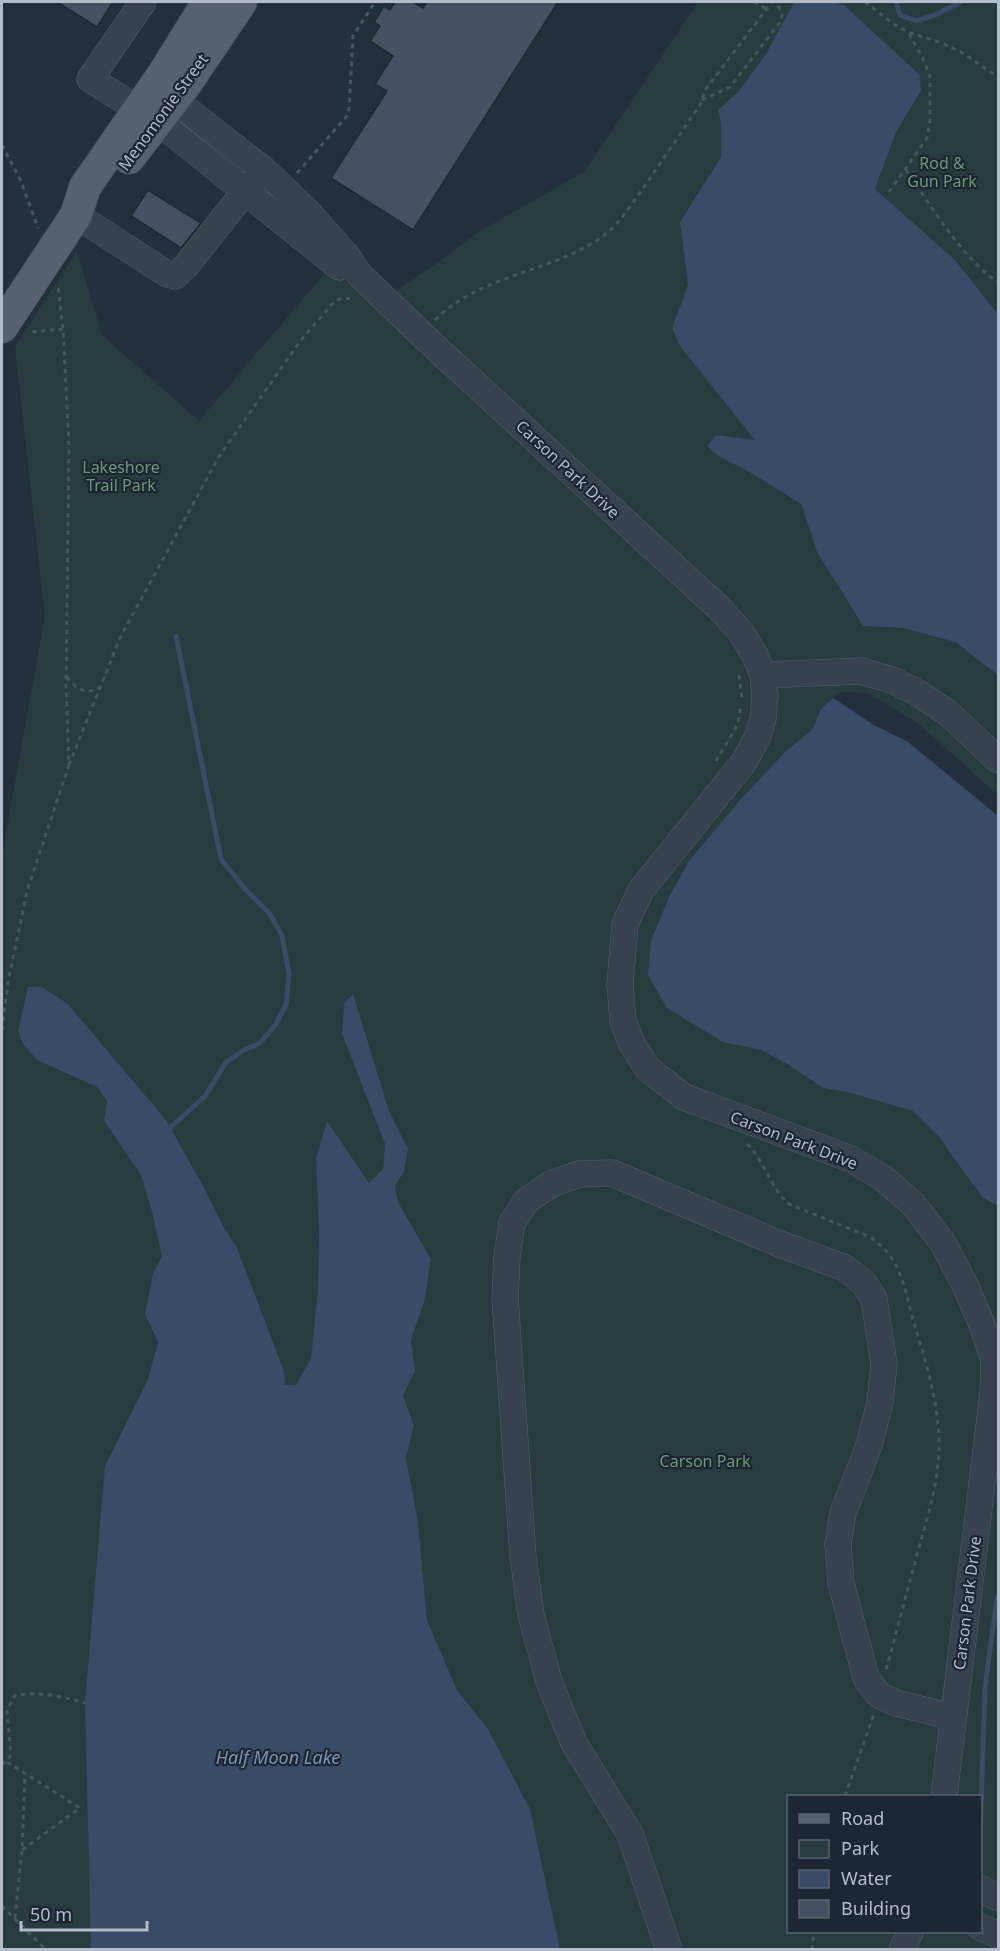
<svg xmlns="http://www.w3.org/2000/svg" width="1000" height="1951" font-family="'Noto Sans',sans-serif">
  <rect width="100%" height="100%" fill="#242f3e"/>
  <path fill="#263c3f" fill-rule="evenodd" d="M698,2H794L766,54L738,92L718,110L721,124V157L680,222L688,285L672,328L756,441L716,435L707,446L718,456L751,473L801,504L817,552L863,626L903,628L955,642L998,675V795L920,725L869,693L840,692L821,709L812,730L787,750L740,800L689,861L669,897L651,940L648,975L723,1042L761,1049L787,1064L823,1088L847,1092L913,1111L939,1137L982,1197L998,1206V1949H560L530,1809L488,1729L457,1690L427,1620L418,1522L406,1458L414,1426L403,1395L415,1371L411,1340L425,1299L431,1259L398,1202L395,1186L404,1172L408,1149L389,1111L352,995L344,1003L342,1034L385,1144L383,1169L369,1184L327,1122L316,1158L319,1233L318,1290L311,1358L296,1385H285L284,1371L237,1248L222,1224L200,1180L166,1120L68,1004L38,1060L97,1087L107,1101L104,1121L141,1175L152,1212L162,1256L153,1273L145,1314L158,1342L148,1379L105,1466L93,1949L2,1950V855L45,616L15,346L77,251L102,335L199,421L330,267L374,305L433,266L480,231L584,172ZM788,1796H980V1932H788Z
    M834,2H998V314L955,260L875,189L896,132L921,91L920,75L844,5Z"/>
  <path fill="#394c67" d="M794,2H834L844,5L920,75L921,91L896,132L875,189L955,260L998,314V675L955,642L903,628L863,626L817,552L801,504L751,473L718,456L707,446L716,435L755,440L680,346L672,328L688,285L680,222L721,157V124L718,110L738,92L766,54Z
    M833,698L874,725L908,742L998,816V1206L982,1197L939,1137L913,1111L847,1092L823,1088L787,1064L761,1050L723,1042L667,1008L648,975L651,940L669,897L689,861L740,800L787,750L812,730L821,709Z
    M28,987H42L68,1004L166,1120L200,1180L222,1224L237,1248L284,1371L285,1385H296L311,1358L318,1290L319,1233L316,1158L327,1121L369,1183L383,1169L385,1144L342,1034L344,1003L353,994L389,1111L408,1149L404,1172L395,1186L398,1202L431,1259L425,1299L411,1340L415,1371L403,1395L414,1426L406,1458L418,1522L427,1620L457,1690L488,1729L530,1809L560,1949H91L85,1703L105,1466L148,1379L158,1342L145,1314L153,1273L162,1256L152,1212L141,1175L104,1121L107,1101L97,1087L37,1060L24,1045L18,1031Z"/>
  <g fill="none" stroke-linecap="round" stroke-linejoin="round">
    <path stroke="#394c67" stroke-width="5" d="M896,2L900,15L917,21L935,15L961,2
      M170,1128L205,1096L226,1062L244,1050L260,1043L276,1024L286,1005L289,974L282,936L270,914L245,889L221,859L176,636
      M980,1839L985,1687L997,1598"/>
  </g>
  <path fill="#455162" stroke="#1f2835" stroke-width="1.5" d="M57,2H113L97,27Z
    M395,2H413L423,8L427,2H558L413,230L331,178L387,91L375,84L393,56L370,41L380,26L374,22L384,6L390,10Z
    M148,190L201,223L181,248L131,216Z"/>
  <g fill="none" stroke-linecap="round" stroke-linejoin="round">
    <g stroke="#565f6c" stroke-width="27">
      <path id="minor" d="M143,2L90,79L138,109L175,135L339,267
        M160,89L264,170L307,211L347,256L359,274L422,335L719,608L740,631L755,655L763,675L765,696L763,719L757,738L744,762L641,890L625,924L620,985L623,1021L632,1044L648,1069L684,1097L851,1159L883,1178L914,1205L943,1243L966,1287L983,1327L994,1360L993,1393L944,1796
        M76,215L167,274L175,276L185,267L255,179
        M763,675L861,671L892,680L918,693L948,713L998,760
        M980,1888L998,1898
        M980,1927L998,1935
        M669,1950L630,1834L574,1743L559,1707L549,1681L531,1615L523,1556L505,1298L507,1257L512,1223L526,1201L551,1184L579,1174L612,1173L780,1244L845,1268L864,1283L874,1299L884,1364L880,1403L868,1448L843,1513L838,1544L841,1583L866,1678L879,1695L896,1703L953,1717
        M902,1950L910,1932"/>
    </g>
    <g stroke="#414a57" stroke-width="33">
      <path id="major" d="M129,158L185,85L241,2
        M2,327L76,215L85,187L164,73L208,2"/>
    </g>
    <path stroke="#44595c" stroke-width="3" stroke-dasharray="4.5 4.5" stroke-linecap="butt" d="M754,2L766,9
      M865,2L895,25L908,32L942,43L961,52L998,77
      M702,100L730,87L781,21L782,14L776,2
      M2,145L21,181L38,228
      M906,170C928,202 966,263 998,282
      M297,173L347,116L349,109L353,36L375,2
      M889,192L927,138L930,120V76L922,57L908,32
      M435,320C481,274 550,273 602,237C620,224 633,202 646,184C664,158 682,131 700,105L705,90L772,2
      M32,332L63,329
      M739,675L742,698
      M67,677C74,688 87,696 99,687
      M716,761L738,724L741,705
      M69,765L120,638L218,458L301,340L334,302L342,298L353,299
      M2,1030L8,982L27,891L69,765L66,686L69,445L63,329L58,285
      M747,1144C765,1161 770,1188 789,1204L870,1237C901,1258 904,1286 913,1320C925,1358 939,1404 939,1444C939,1481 928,1516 918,1551C907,1591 897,1630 886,1670
      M7,1762L80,1808L22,1850
      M2,1764L7,1762L11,1754L7,1711L14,1696C38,1691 61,1696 85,1703
      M845,1796L874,1714
      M2,1906L46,1950
      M15,1918L22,1850L25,1773
      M812,1950L814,1932"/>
    <use href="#minor" stroke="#38414e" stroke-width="26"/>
    <use href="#major" stroke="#56606e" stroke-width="32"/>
  </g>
  <g text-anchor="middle" stroke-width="4.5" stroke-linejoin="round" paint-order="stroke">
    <g font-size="16" fill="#b4bcc9" stroke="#1d2633">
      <text transform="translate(163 112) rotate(-54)" y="6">Menomonie Street</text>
      <text transform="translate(568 469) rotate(43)" y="6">Carson Park Drive</text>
      <text transform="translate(794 1140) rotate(21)" y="6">Carson Park Drive</text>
      <text transform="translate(967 1603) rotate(-83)" y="6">Carson Park Drive</text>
    </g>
    <g font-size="16" fill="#6b9a76" stroke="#1d2633">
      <text x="942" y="169">Rod &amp;<tspan x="942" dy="18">Gun Park</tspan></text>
      <text x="121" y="473">Lakeshore<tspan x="121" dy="18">Trail Park</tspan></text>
      <text x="705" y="1467">Carson Park</text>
    </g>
    <g font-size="18" font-style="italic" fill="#7c92b1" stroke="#1d2633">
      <text x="278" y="1764">Half Moon Lake</text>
    </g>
  </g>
  <rect width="1000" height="1951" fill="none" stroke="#b4bcc9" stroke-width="6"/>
  <rect x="787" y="1795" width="195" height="138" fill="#1d2633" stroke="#59626f" stroke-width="1.5"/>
  <rect x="799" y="1814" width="30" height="9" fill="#56606e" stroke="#59626f" stroke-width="1.5"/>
  <text x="841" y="1825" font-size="18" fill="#b4bcc9">Road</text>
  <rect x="799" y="1840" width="30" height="18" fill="#263c3f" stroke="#59626f" stroke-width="1.5"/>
  <text x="841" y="1855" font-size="18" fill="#b4bcc9">Park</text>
  <rect x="799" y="1870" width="30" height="18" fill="#394c67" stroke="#59626f" stroke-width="1.5"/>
  <text x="841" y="1885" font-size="18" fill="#b4bcc9">Water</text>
  <rect x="799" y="1900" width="30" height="18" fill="#455162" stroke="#59626f" stroke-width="1.5"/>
  <text x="841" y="1915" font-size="18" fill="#b4bcc9">Building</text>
  <path d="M21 1921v9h126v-9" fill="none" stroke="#b4bcc9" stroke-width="3"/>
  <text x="30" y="1921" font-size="18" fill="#b4bcc9" stroke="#1d2633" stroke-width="4.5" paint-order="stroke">50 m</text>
</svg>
